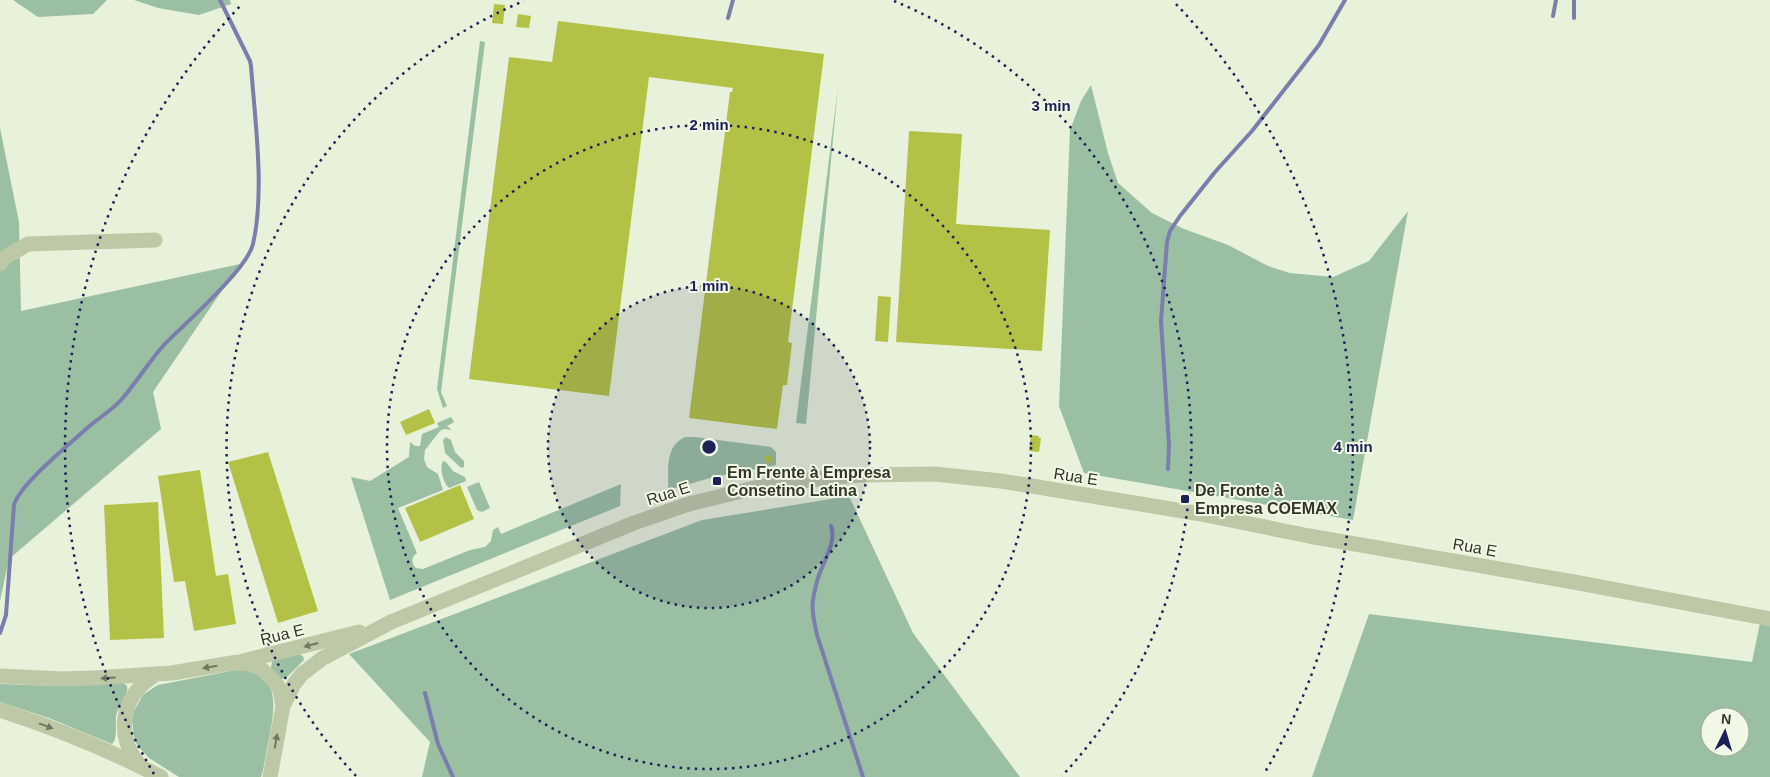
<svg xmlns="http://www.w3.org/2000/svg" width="1770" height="777" font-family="Helvetica,sans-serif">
  <rect width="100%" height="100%" fill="#e8f1da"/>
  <path fill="#9bbfa3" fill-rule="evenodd" d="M13,0H107L93,14L38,17Z
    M134,0H230L231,4L199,15L158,8Z
    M480,41L485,42L441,392L447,406L443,408L437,389Z
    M1091,85L1108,153L1118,183L1152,213L1184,229L1228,245L1268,266L1290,273L1333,277L1369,261L1408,211L1353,520L1084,473L1059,406L1070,130L1081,101Z
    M838,87L806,424L796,423Z
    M0,128L19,222L21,311L240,264L153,392L161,429L9,559L0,601Z
    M451,417L454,422L447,426L452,430L444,429L440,431L425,450L424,459L427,467L438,474L443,490L398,508L417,553C411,557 411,563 416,568L423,569L470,550L485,547L491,541L493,530L498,527L501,534L621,484L620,506L390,600L351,477L370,481L409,457L410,442L415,446H420L422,434L439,427L437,423Z
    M446,437L451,440L455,452L464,461V467L461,468L445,453L443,440Z
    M685,437H695L771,447L776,452V465L714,477L668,490C669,470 664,447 685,437Z
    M443,461L446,462L453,471L465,477L466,481L449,488C443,482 439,468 443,461Z
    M479,482L490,508L482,512L477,510L467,487Z
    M849,496L913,633L1020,777H422L430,742L349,654L702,520Z
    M1369,614L1752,662L1760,623L1770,624V777H1312ZM1710,717H1740V747H1710Z
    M299,654L303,656L304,660L286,678L281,679L271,668L272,661Z
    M236,670C282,671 275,707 269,739C266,751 265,765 261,777H179L149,758L137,745L134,737L132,720L134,711L143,695L150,690L158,685Z
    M123,683L127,686C129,695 118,706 116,716C115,724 118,738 112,744L49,718L0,702V684L56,686Z"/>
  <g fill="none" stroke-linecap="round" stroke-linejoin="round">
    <path stroke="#7a7ead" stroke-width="4" d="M1553,16L1556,0
      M728,18L733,0
      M1574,18V0
      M1168,469L1169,445L1161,321L1167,242L1170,231L1180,216L1215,172L1252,131L1319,45L1345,0
      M831,526C837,542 823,562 818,578C816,585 814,593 813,600C811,612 815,624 817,635L863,777
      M0,633L6,615L14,505C20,484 68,446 86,429C97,419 111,411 121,400C136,383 148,363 163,346C184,324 247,270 253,244C265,192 255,120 251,66L250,61L220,0
      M425,693L438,744L453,777"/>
  </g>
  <path fill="#b3c247" d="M494,4L505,5L503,24L492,23Z
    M518,14L531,16L529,28L516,27Z
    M558,21L824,54L788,342L792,343L787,385H783L777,429L689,418L730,92H732L733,88L649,77L609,396L469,379L509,57L552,62Z
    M909,131L962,134L956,224L1050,230L1042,351L896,342Z
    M878,296L891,297L888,342L875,341Z
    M429,409L435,423L406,435L400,422Z
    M1031,435L1039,436V438H1041L1039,452L1029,451Z
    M268,452L318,611L278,623L228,462Z
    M772,455L773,462L766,463L764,456Z
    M200,470L216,576L228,574L236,624L194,631L185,581L174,582L158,476Z
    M460,485L474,519L420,542L405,508Z
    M158,502L164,638L110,640L104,505Z"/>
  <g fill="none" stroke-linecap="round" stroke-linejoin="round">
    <path stroke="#bdc8a7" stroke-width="15" d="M0,264L4,258L28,244L155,240
      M243,661L359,632
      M0,676L62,679L94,678L172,673L238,662L256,666L264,671L276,683L280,690L283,706L270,777
      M283,706L294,684L302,674L323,658L391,622L634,523L689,504L754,488L824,478L861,475L935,474L1001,481L1201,514L1309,536L1574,582L1770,619
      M0,710C56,728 109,750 161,777
      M140,766C115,735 120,697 155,675"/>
  </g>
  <defs><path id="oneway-solid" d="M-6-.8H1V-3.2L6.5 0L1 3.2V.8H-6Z" transform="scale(1.25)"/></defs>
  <g fill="#717761">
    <use href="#oneway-solid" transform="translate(311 645) rotate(165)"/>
    <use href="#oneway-solid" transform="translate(210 667) rotate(171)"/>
    <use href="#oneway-solid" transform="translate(108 678) rotate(177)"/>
    <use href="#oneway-solid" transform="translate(46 726) rotate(20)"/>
    <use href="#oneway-solid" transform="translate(276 741) rotate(-80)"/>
  </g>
  <circle cx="709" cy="447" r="161" fill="#1e2155" fill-opacity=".12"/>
  <g fill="none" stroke="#1e2155" stroke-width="2.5" stroke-dasharray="2.5 5">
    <circle cx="709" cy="447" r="161"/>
    <circle cx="709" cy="447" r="322"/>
    <path d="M356 776A483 483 0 0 1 524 1M894 1A483 483 0 0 1 1062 776"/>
    <path d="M154 774A644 644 0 0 1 242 4M1176 4A644 644 0 0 1 1264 774"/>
  </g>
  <g fill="#1e2155" stroke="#f1f8e6" stroke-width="2">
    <rect x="712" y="476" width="10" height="10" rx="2.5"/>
    <rect x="1180" y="494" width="10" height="10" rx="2.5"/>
  </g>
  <g text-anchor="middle" stroke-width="4" stroke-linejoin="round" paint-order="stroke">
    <g font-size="16" font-weight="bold" fill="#323527" stroke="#f1f8e6" text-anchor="start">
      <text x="727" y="478">Em Frente à Empresa<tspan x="727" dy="18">Consetino Latina</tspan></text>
      <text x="1195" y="496">De Fronte à<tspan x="1195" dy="18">Empresa COEMAX</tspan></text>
    </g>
    <g font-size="16" fill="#323527" stroke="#f1f8e6">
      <text transform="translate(1076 476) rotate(9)" y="6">Rua E</text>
      <text transform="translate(668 493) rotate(-18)" y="6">Rua E</text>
      <text transform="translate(1475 547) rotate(10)" y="6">Rua E</text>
      <text transform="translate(282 634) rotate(-14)" y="6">Rua E</text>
    </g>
  </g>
  <circle cx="709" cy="447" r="8" fill="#1e2155" stroke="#f1f8e6" stroke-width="2.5"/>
  <g font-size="15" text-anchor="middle" font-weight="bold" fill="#1e2155" stroke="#f1f8e6" stroke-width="4" stroke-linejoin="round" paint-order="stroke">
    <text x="1051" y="111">3 min</text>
    <text x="709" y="130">2 min</text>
    <text x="709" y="291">1 min</text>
    <text x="1353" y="452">4 min</text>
  </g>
  <g transform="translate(1725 732) rotate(5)"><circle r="24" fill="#f1f8e6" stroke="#a5aa9a"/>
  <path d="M0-4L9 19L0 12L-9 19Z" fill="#1e2155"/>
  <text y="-8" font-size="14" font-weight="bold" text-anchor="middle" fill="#323527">N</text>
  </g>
</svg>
